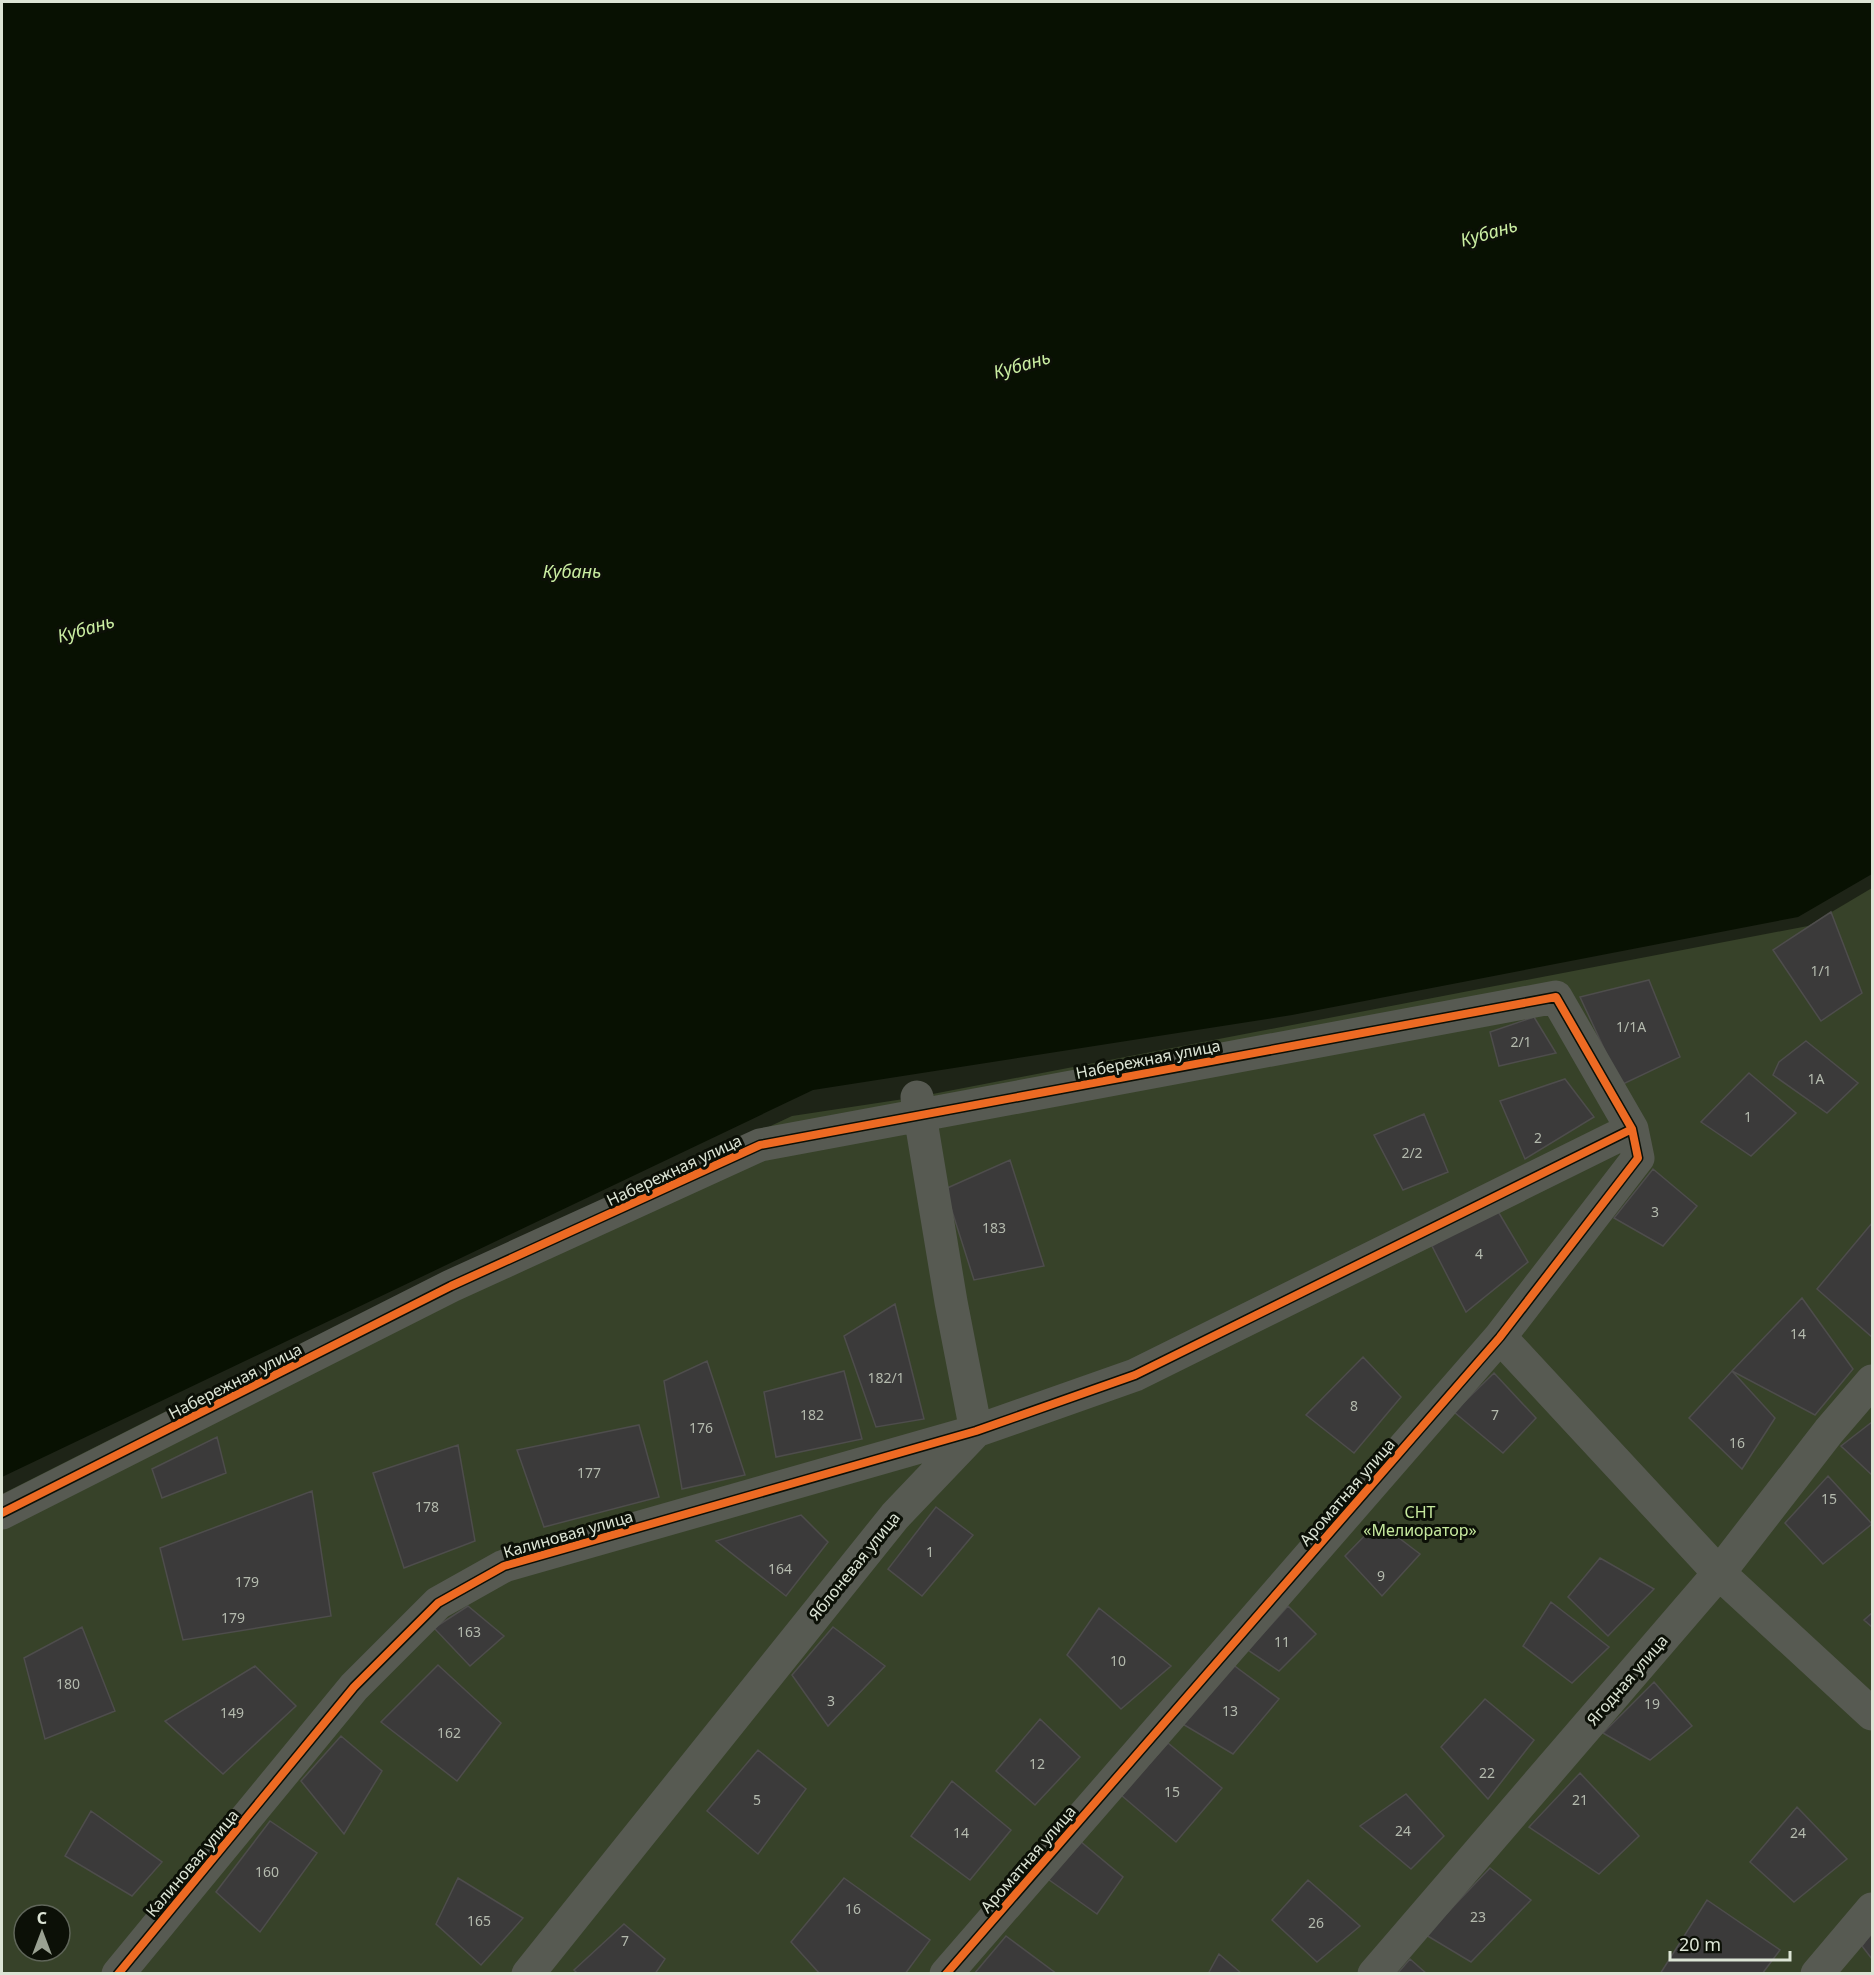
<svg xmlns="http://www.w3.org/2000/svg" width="1874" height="1975" font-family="'Noto Sans',sans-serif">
  <rect width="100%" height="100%" fill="#1e2417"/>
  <path fill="#374229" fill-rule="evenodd" d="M1872,888V1973L2,1974V1494L202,1393L792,1116L917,1097L1808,926ZM24,1915H60V1951H24Z"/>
  <path fill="#081102" d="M2,2H1872V874L1798,917L1292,1015L813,1090L2,1477Z"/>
  <path fill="#3b3a3a" stroke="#4e4d4c" stroke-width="1.5" d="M1831,912L1862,993L1821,1021L1773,950Z
    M1649,980L1680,1057L1621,1085L1580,997Z
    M1534,1017L1556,1053L1499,1066L1490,1032Z
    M1806,1041L1858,1083L1827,1113L1773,1075L1779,1062Z
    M1749,1073L1796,1113L1751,1156L1701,1122Z
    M1565,1079L1594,1117L1525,1159L1500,1101Z
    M1424,1114L1448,1172L1403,1190L1374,1135Z
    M1010,1160L1044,1266L974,1280L945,1189Z
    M1653,1169L1697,1206L1663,1246L1614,1218Z
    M1496,1208L1528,1262L1466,1312L1432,1246Z
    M1872,1223V1337L1817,1289Z
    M1802,1298L1853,1369L1815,1415L1732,1371Z
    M895,1304L924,1419L876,1427L844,1336Z
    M1363,1357L1401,1397L1354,1453L1306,1415Z
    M707,1361L745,1475L682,1489L664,1381Z
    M844,1371L862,1439L776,1457L764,1392Z
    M1732,1371L1775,1418L1742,1469L1689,1418Z
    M1494,1373L1536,1418L1503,1453L1454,1412Z
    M1872,1422V1475L1841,1446Z
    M639,1425L659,1497L544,1527L517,1450Z
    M217,1437L226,1473L162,1498L152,1469Z
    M458,1445L475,1541L404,1568L373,1473Z
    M1828,1476L1872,1524L1823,1564L1785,1523Z
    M312,1491L331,1616L183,1640L160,1548Z
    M936,1507L973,1535L922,1596L888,1569Z
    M801,1515L828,1542L786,1596L716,1541Z
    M1378,1522L1420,1554L1382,1596L1345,1556Z
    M1600,1558L1654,1589L1608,1636L1568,1597Z
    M1551,1602L1609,1647L1572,1683L1523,1646Z
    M468,1606L504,1636L470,1666L434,1628Z
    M1288,1606L1316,1634L1279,1671L1248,1650Z
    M1099,1608L1171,1666L1121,1709L1067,1655Z
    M1872,1613V1627L1864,1620Z
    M82,1627L115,1711L45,1739L24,1658Z
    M833,1627L885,1666L828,1726L792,1675Z
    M1232,1664L1279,1699L1233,1754L1181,1723Z
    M438,1665L501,1723L457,1781L381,1722Z
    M255,1666L296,1706L223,1774L165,1721Z
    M1654,1682L1692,1726L1650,1760L1603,1733Z
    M1485,1699L1534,1740L1488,1799L1441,1747Z
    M1040,1719L1080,1757L1035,1805L996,1771Z
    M341,1736L382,1771L344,1834L301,1781Z
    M1168,1743L1222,1788L1176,1842L1121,1795Z
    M758,1750L806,1789L758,1854L707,1811Z
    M1580,1773L1639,1836L1599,1874L1529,1827Z
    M952,1781L1011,1830L970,1880L911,1836Z
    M1406,1794L1444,1836L1411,1869L1360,1826Z
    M1797,1807L1847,1859L1794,1902L1750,1862Z
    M91,1811L162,1862L132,1896L65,1856Z
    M270,1821L317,1853L260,1932L216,1892Z
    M1080,1841L1123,1877L1097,1914L1045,1877Z
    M1490,1868L1531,1900L1471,1962L1426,1935Z
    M458,1878L523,1918L481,1965L436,1924Z
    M844,1878L930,1940L905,1974H820L791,1942Z
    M1308,1880L1360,1926L1317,1962L1272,1920Z
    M1707,1900L1780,1950L1762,1974H1660Z
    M624,1924L665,1959L655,1974H578L574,1970Z
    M1872,1931V1959L1862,1946Z
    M1006,1936L1057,1974H974Z
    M1219,1954L1242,1974H1208Z
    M1410,1959L1427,1974H1397Z"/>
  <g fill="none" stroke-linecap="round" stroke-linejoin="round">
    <path stroke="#575a52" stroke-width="33" d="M1500,1337L1719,1573L1872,1714
      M2,1513L451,1286L760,1145L1556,997L1632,1129L1638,1158L1500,1337L946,1974
      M118,1974L354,1687L438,1603L504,1566L976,1431L1135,1375L1632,1129
      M528,1974L895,1516L976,1431L951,1302L917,1097
      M1374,1974L1719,1573L1829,1431L1872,1381
      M1817,1974L1872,1909"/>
    <g stroke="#0c1007" stroke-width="11">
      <path id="cycleway" d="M2,1513L451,1286L760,1145L1556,997L1632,1129L1638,1158L1500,1337L946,1974
        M118,1974L354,1687L438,1603L504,1566L976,1431L1135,1375L1632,1129"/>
    </g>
    <use href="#cycleway" stroke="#ed6a23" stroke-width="8"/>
  </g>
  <g text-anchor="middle" stroke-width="6" stroke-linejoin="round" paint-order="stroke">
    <g font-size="14" fill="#b4baae">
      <text x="1821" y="976">1/1</text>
      <text x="1631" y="1032">1/1А</text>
      <text x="1521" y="1047">2/1</text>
      <text x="1816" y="1084">1А</text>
      <text x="1748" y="1122">1</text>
      <text x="1538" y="1143">2</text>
      <text x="1412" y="1158">2/2</text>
      <text x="1655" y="1217">3</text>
      <text x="994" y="1233">183</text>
      <text x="1479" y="1259">4</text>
      <text x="1798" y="1339">14</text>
      <text x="886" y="1383">182/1</text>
      <text x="1354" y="1411">8</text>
      <text x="812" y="1420">182</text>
      <text x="1495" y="1420">7</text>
      <text x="701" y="1433">176</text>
      <text x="1737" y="1448">16</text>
      <text x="589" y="1478">177</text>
      <text x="1829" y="1504">15</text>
      <text x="427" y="1512">178</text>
      <text x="930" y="1557">1</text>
      <text x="780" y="1574">164</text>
      <text x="1381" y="1581">9</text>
      <text x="247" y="1587">179</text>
      <text x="233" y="1623">179</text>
      <text x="469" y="1637">163</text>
      <text x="1282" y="1647">11</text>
      <text x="1118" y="1666">10</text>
      <text x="68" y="1689">180</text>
      <text x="831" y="1706">3</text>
      <text x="1652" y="1709">19</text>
      <text x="1230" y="1716">13</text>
      <text x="232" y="1718">149</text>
      <text x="449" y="1738">162</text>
      <text x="1037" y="1769">12</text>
      <text x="1487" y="1778">22</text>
      <text x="1172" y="1797">15</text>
      <text x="757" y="1805">5</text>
      <text x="1580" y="1805">21</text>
      <text x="1403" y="1836">24</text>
      <text x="961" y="1838">14</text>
      <text x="1798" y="1838">24</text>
      <text x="267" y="1877">160</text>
      <text x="853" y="1914">16</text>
      <text x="1478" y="1922">23</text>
      <text x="479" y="1926">165</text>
      <text x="1316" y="1928">26</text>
      <text x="625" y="1946">7</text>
    </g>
    <g font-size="16" fill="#dce4d5" stroke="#0c1007">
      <text transform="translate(1148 1059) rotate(-11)" y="6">Набережная улица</text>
      <text transform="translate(674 1170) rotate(-25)" y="6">Набережная улица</text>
      <text transform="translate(235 1381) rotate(-27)" y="6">Набережная улица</text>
      <text transform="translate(1347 1492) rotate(-49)" y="6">Ароматная улица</text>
      <text transform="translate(568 1534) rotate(-16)" y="6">Калиновая улица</text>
      <text transform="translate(854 1566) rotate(-51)" y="6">Яблоневая улица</text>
      <text transform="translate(1627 1680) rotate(-49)" y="6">Ягодная улица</text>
      <text transform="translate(1028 1859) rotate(-49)" y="6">Ароматная улица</text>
      <text transform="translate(192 1863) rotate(-50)" y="6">Калиновая улица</text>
    </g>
    <g font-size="16" fill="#c6e99e" stroke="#0c1007">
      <text x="1420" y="1518">СНТ<tspan x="1420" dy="18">«Мелиоратор»</tspan></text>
    </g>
    <g font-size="18" font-style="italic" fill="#caeea2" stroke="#0c1007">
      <text transform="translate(1489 233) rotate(-16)" y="6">Кубань</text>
      <text transform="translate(1022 365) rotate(-16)" y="6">Кубань</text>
      <text x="572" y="578">Кубань</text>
      <text transform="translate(86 629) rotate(-16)" y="6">Кубань</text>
    </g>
  </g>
  <rect width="1874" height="1975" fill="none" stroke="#dce4d5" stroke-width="6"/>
  <g transform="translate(42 1933)"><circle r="28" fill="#0c1007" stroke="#5f6559" stroke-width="1.5"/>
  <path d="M0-4.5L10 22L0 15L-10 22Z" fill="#9aa192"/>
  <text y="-9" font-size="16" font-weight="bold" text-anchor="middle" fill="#dce4d5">С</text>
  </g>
  <path d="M1670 1951v9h120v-9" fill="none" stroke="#dce4d5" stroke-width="3"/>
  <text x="1679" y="1951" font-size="18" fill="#dce4d5" stroke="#0c1007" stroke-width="4.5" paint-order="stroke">20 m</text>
</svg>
